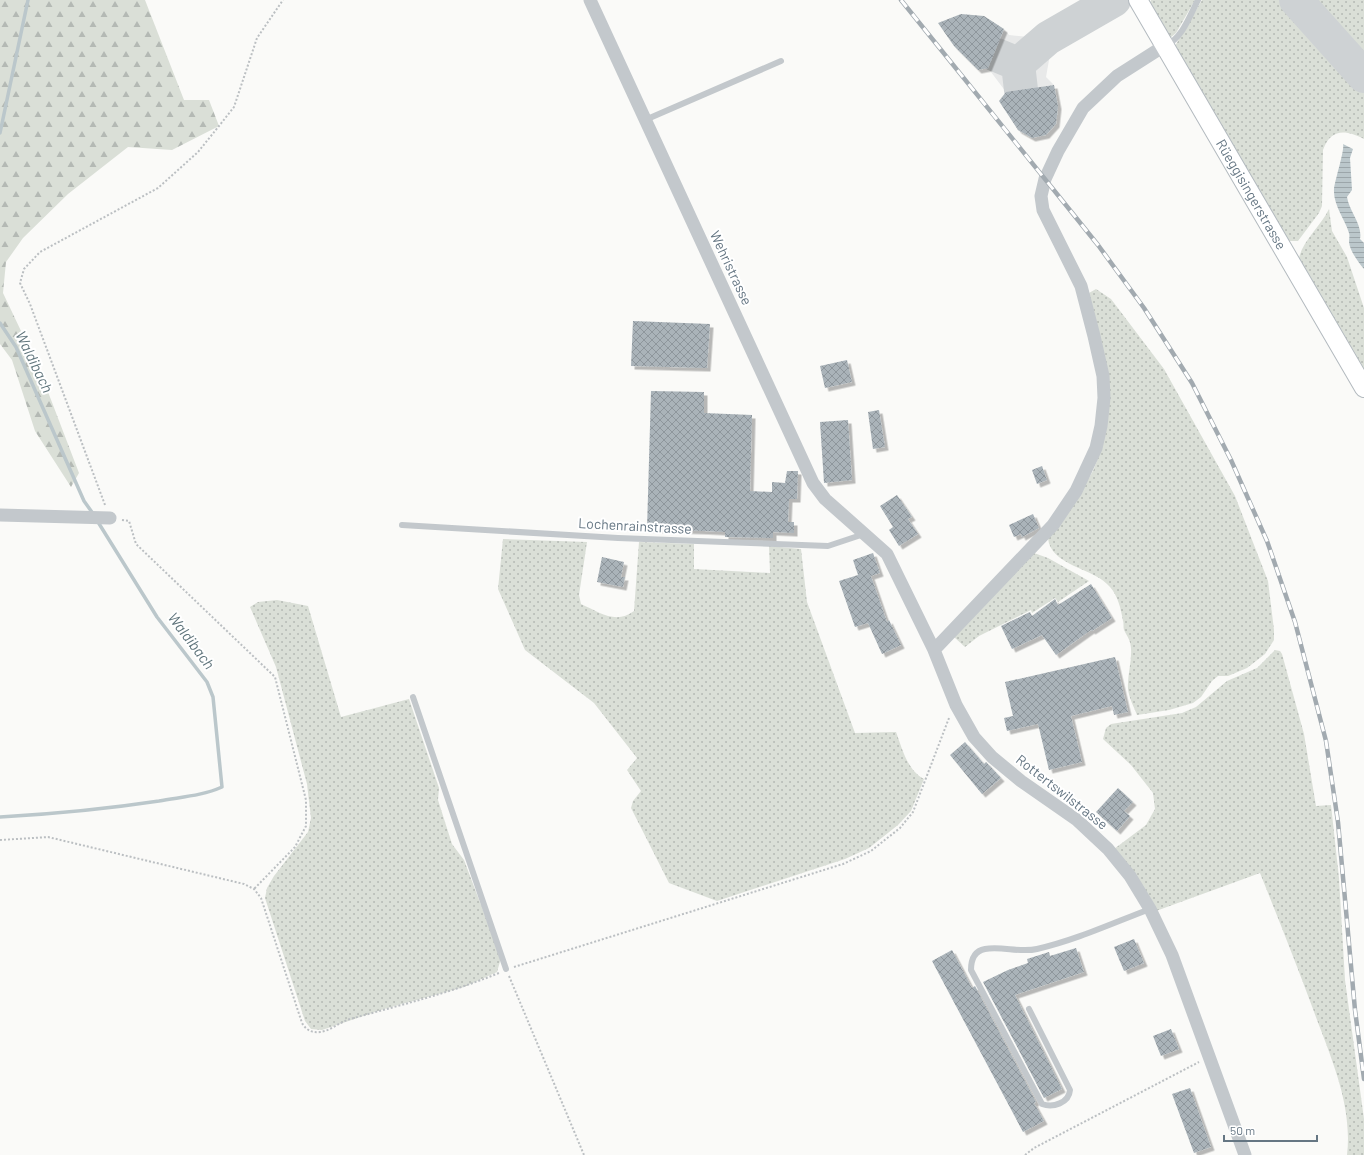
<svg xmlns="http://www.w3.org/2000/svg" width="1364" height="1155" font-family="Barlow,sans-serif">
  <defs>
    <pattern id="grass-dots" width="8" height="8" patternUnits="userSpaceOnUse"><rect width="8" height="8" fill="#dadfd7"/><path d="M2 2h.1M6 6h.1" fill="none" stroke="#b4b9b4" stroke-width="1.8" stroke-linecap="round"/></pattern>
    <pattern id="forest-firs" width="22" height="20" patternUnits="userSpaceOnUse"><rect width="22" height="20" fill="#dadfd7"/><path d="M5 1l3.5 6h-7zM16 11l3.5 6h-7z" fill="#b4b9b4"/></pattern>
    <pattern id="water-rules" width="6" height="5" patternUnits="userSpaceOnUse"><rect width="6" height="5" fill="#bbc7cb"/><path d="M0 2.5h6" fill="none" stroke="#9ca6aa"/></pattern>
    <pattern id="building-cross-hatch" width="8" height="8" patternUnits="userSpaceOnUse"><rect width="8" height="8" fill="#aab3b9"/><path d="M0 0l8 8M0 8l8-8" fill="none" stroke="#8e969c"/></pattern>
    <filter id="shadow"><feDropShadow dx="3.5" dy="3.5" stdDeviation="0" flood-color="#0004"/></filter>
  </defs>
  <rect width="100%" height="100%" fill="#fafaf8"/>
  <path fill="#e8e9e9" d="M1101,0H1137L1128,2L1056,43L1051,49L1046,77L1054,85L1006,92L988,68L1004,29L1009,35L1029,37L1044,34Z
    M1282,0H1364V90Z"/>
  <path fill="url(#grass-dots)" d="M1151,0H1195L1176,33L1170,38L1150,3Z
    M1202,0H1282L1364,90V139C1346,130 1331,128 1323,150L1322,206L1319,213L1298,241H1289L1175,46Z
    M1307,0H1364V63Z
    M1329,209L1332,231L1347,257L1364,308V370L1299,258C1303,240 1321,226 1329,209Z
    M1096,289L1111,299L1164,369L1235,496L1268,581L1274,630V640L1265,654L1247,668L1228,676H1218L1212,681L1201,697L1193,703L1169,710L1137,715C1134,707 1129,698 1128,689C1127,676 1132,662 1131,649C1131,641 1127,636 1124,630C1123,627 1124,623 1123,621C1121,609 1118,596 1110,587C1095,568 1050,566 1048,538L1079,495L1093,471L1100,453L1105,428L1089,293Z
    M503,539L587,542L579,595L581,604C599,612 616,625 634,611L639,542L694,544V569L770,573L769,546L801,549L807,602L855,733L896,732C902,748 907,770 924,779L911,811L898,825L869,848L845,859L717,901L669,883L631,808L633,801L641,791L627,770L637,758L594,703L525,650L498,589Z
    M1034,553L1048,558L1089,581L1058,602L1055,598L1032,613L1031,610L979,636L965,647L954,637Z
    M277,600L308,606L341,717L409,699L439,788L438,800L452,844L464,860L501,958L497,972L464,987L384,1009L322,1030L311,1029L305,1021L265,898L267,888L274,876L308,832L311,818L307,784L276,667L250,607L258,602Z
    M1275,650L1280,651L1282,654L1304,734L1316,806L1331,805L1339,878L1345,980L1364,1119V1155H1347C1353,1104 1330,1056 1313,1009C1296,963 1278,918 1260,873L1156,911L1114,849L1146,825L1155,809L1153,793L1131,765L1103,739L1106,728L1111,724L1182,713L1196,707L1227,681L1257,668Z"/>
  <path fill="url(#forest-firs)" d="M0,0H145L184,100H209L219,126L172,150L128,147L68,194L23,238L6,262L3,293L40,371L79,473L71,487L35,431L12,360L0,344Z"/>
  <path fill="url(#water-rules)" d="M1343,144L1353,149L1350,158L1352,190L1347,197C1349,211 1363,225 1360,239L1364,243V269C1358,262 1350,251 1349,242C1349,239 1350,236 1349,233C1345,219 1333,205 1334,189C1335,180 1345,149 1343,144Z"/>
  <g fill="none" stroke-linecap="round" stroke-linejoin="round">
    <path stroke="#bbc7cb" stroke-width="3.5" d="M0,133L28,0
      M0,323L16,347L84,501L94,515
      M0,817C53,814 106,809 159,801C180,797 202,796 222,787L213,697L207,682L157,617L98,522"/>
    <path stroke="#ced2d4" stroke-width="34" d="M1296,0L1364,76
      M994,54L1018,64
      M1021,90L1018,64L1048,38L1114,0"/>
  </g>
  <path fill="url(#building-cross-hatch)" filter="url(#shadow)" d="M961,14L984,16L1004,29L988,68L978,70L954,46L938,23Z
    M1054,85L1058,106L1056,124L1046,135L1032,138L1018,130L999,101L1006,92Z
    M633,321L710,324L707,368L631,366Z
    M847,360L852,382L825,388L820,366Z
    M651,391L704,392V413L752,415L750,491L772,492V482L785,483L787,471H798L797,499H789L788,522H794V533L773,532V538L725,537V532L705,531L647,529Z
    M879,410L885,447L873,449L868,412Z
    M848,420L852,480L824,483L820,422Z
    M1042,466L1047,480L1037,484L1032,470Z
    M897,495L912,517L908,519L918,534L899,546L889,530L893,527L880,506Z
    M1033,514L1039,528L1022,537L1021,534L1014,537L1009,525Z
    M873,553L880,573L871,576L887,622L889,620L901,645L882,654L868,623L855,627L839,581L858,575L853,560Z
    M602,557L624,562L621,577H625L623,587L597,582Z
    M1091,584L1112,618L1092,631L1091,630L1056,655L1042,635L1012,649L1001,626L1030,612L1032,616L1055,599L1058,605Z
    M1115,657L1128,712L1114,715L1112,706L1071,716L1082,762L1049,770L1038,724L1007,731L1004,718L1013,716L1005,682Z
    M965,742L984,764L986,762L1001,778L982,794L950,755Z
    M1118,788L1133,802L1124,811L1130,816L1117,831L1096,812Z
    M1134,939L1144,963L1124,971L1114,947Z
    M1076,948L1084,972L1015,995L1062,1089L1044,1098L983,982L1008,970L1028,963L1027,959L1049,952L1050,956Z
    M952,950L972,988L975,986L1036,1102L1034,1103L1044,1121L1023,1132L932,961Z
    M1171,1029L1179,1049L1161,1056L1153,1036Z
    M1190,1088L1211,1147L1194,1153L1172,1094Z"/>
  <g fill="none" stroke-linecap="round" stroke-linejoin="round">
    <g stroke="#b3babf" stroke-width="20">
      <g id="secondary">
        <path id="s1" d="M1138,0L1364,388"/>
      </g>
    </g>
    <path stroke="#bbbfc2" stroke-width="2" stroke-dasharray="2 2" stroke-linecap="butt" d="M105,505L30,304L20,283L24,269L40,252L158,188L198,152L219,126L234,107L257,38L283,0
      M122,520L129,521L136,544L275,677L306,800V826L295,847L254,889
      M0,840L48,837L244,884L254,889L261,898L302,1023C306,1030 312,1033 320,1032C330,1031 340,1022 350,1019C401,1005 450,993 499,973
      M514,967L843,864L871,851L900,828L913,812L949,718
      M509,976L584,1155
      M1025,1155L1034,1148L1199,1062"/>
    <path stroke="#c3c8cc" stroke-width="6" d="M1166,45C1182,39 1190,15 1198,0
      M645,120L781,61
      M402,525L618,538L828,546L864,534
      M413,697L506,969
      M1029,1009L1070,1090C1069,1103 1053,1108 1042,1104L971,970C971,960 974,951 985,949C1002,946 1020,953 1037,949C1076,940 1113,923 1150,909"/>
    <path stroke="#c3c8cc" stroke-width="13" d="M590,0L813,483L825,499L887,554L934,650L956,705L974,737L992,757L1021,781L1077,820L1108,849L1130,876L1150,909L1172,955L1245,1155
      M0,515L110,518
      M934,650L1053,525L1076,491L1096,448L1101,426L1104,398L1103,376L1094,336L1081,286L1043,210L1041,196L1045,179L1058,151L1083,108L1117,76L1164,46"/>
    <use href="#secondary" stroke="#fff" stroke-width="18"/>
    <g stroke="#a2aab0" stroke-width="4.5">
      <path id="rail" d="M901,0L1098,245L1144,308L1192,383L1231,460L1267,541L1295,622L1326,741L1338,822L1355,1010L1364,1079"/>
    </g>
    <use href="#rail" stroke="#fff" stroke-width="3" stroke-dasharray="9" stroke-linecap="butt"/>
  </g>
  <g text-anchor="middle" stroke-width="4" stroke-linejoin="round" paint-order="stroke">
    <g font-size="14" fill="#657683" stroke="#fff">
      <text dy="5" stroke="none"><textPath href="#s1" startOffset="225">Rüeggisingerstrasse</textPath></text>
      <text transform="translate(731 268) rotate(65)" y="5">Wehristrasse</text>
      <text transform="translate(635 526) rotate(3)" y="5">Lochenrainstrasse</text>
      <text transform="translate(1062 792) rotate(38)" y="5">Rottertswilstrasse</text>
    </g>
    <g font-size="15" font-style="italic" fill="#60757c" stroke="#fff">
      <text transform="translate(34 362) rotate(64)" y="5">Waldibach</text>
      <text transform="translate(191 641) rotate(53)" y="5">Waldibach</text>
    </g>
  </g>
  <path d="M1224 1135v6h93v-6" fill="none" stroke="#657683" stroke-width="2"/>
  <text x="1230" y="1135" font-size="12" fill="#657683" stroke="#ffffff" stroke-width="3" paint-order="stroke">50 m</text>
</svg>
